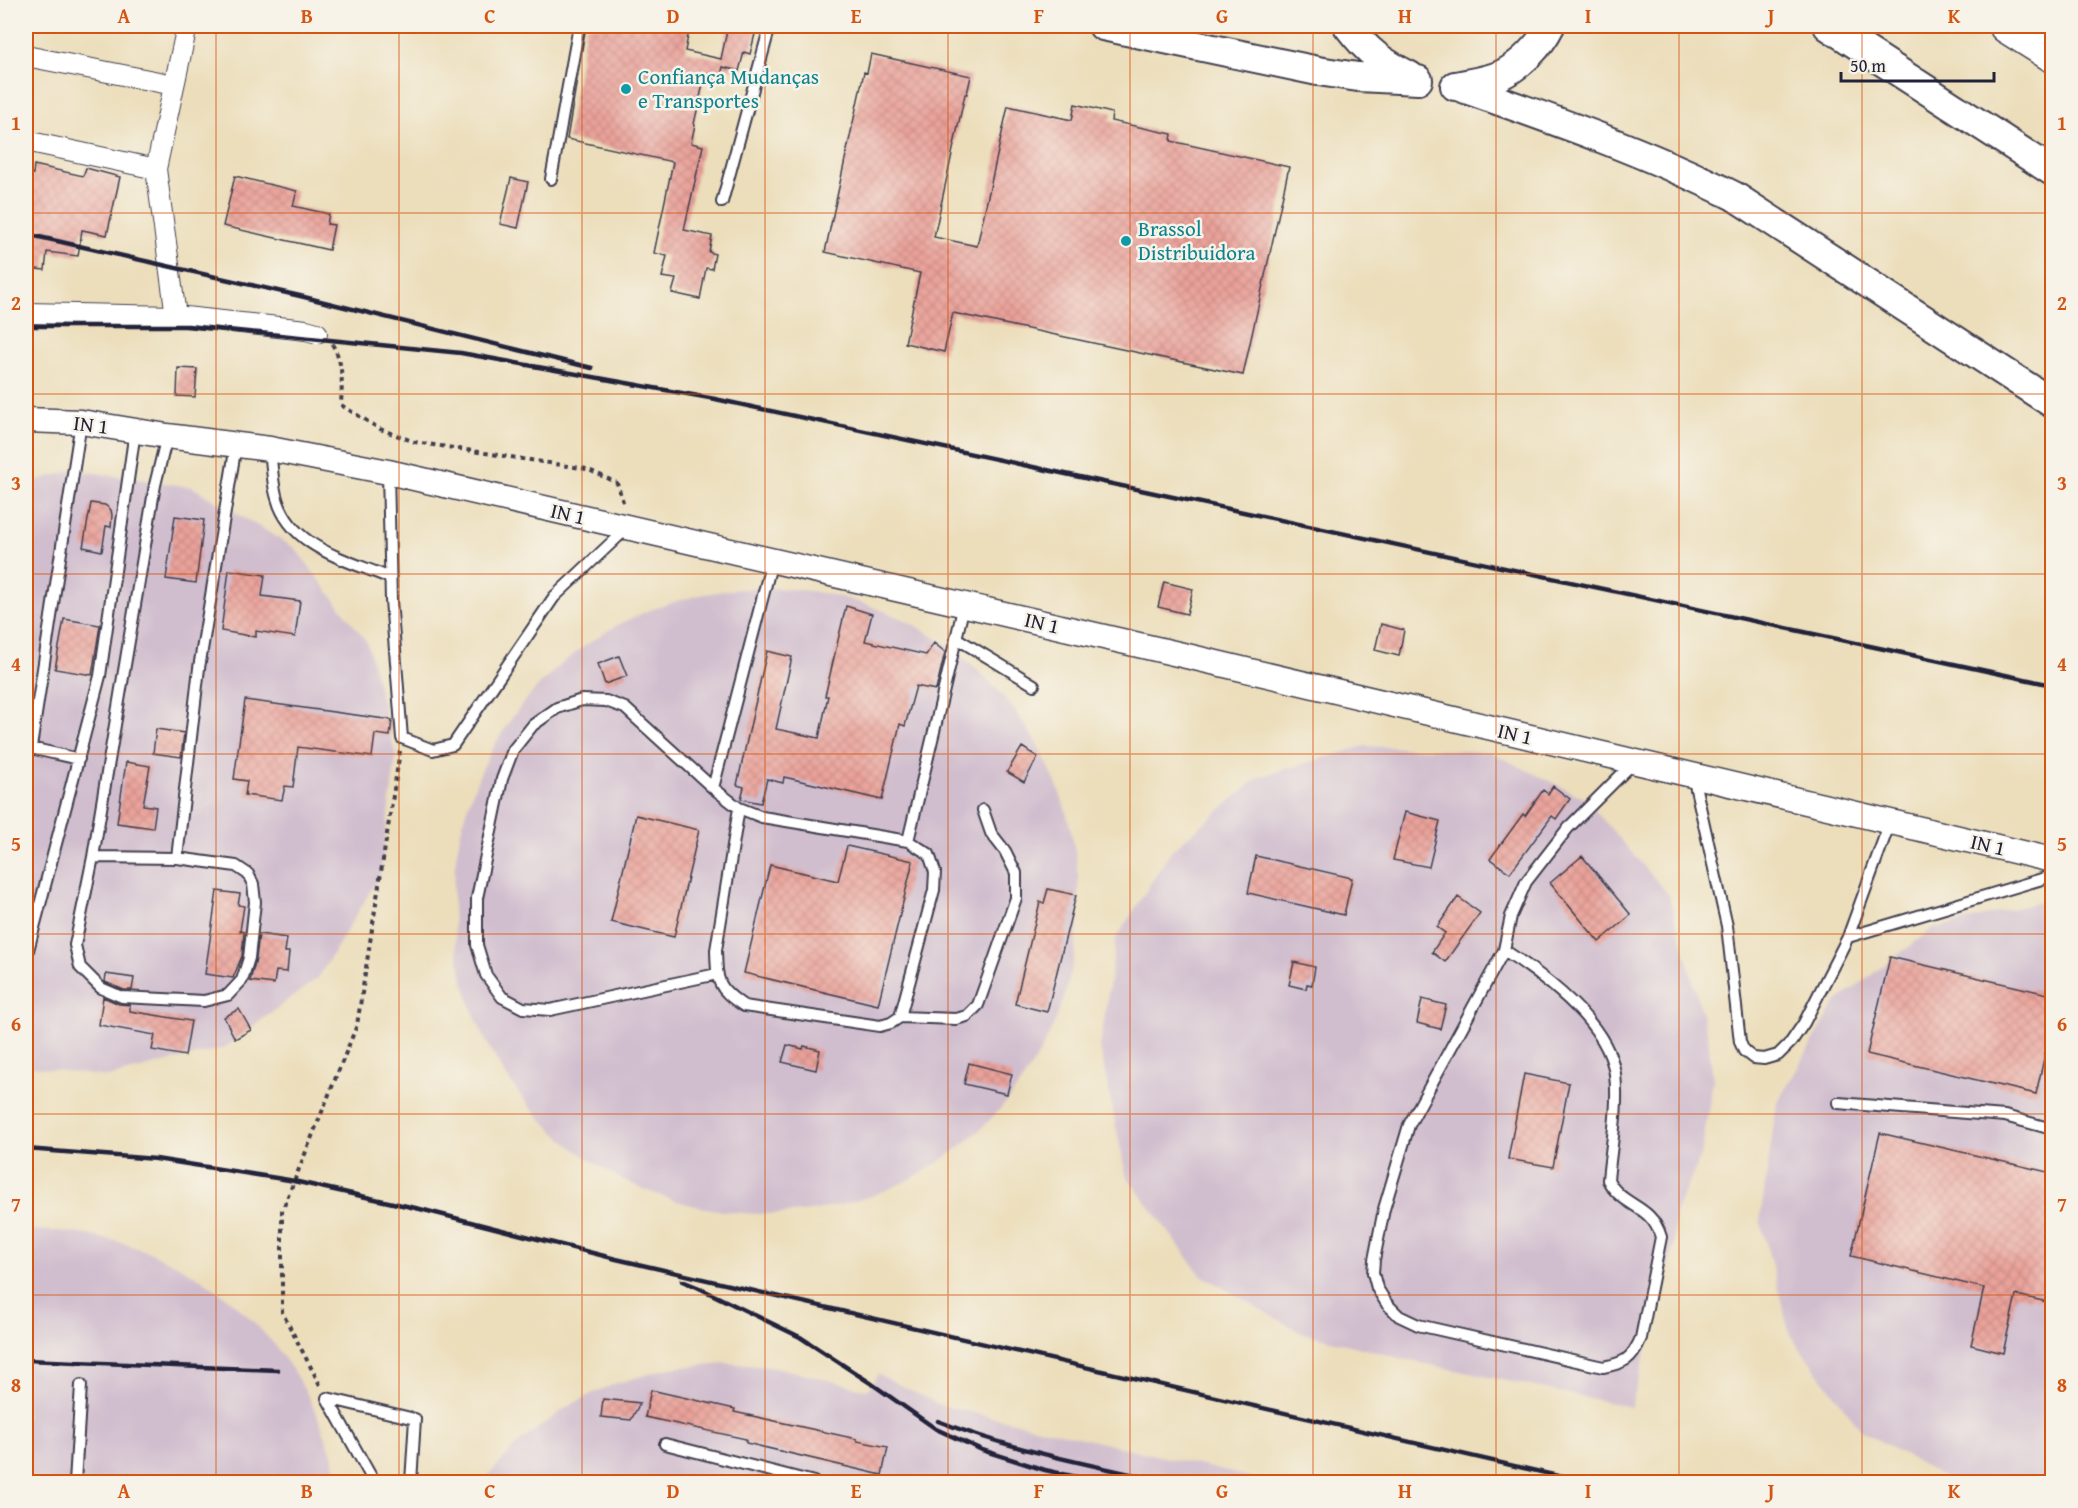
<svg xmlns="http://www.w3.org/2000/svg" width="2078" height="1508" font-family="'Gentium Book Plus',serif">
  <defs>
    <pattern id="building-cross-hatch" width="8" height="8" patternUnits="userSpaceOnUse" patternTransform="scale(1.5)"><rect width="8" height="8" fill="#eaa29a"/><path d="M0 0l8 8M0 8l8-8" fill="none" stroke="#c88b86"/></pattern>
  </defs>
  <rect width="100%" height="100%" fill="#f7f3e8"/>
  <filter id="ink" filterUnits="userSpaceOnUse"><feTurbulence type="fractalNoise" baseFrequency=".0167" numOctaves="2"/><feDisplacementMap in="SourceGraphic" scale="12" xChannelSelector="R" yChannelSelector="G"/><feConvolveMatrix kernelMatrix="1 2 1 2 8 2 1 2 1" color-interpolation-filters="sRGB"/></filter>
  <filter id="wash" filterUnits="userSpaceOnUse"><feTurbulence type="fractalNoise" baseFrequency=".008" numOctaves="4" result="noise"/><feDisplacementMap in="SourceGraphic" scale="24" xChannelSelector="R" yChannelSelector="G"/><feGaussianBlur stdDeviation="1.35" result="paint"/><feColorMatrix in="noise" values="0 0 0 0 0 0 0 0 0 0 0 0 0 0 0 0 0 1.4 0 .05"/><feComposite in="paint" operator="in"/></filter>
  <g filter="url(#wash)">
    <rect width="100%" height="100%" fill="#ecdebb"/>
    <path fill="#d0bdce" d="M74,470L192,487L295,548L367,642L396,757L380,875L319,977L224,1048L108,1077L26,1066V483Z
      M453 901a313 313 0 1 1 626 0a313 313 0 1 1-626 0Z
      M1364,746L1490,752L1584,798L1669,895L1708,1036L1713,1080L1701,1156L1675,1213L1674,1245L1631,1407L1407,1360L1300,1332L1201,1275L1126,1175L1100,1048L1116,939L1171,851L1259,777Z
      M2048,900H2052V1482H1951L1861,1430L1790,1335L1760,1220L1777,1103L1837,1001L1932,929Z
      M26,1230L57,1231L88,1235L119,1242L149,1252L177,1265L204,1281L230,1300L253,1321L274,1344L292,1369L308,1396L321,1424L332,1454L339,1482H26Z
      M725,1363L780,1368L868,1390L878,1374L940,1405L1271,1482H482L521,1441L567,1407L591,1394L617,1383L670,1368Z"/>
    <g id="blocks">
      <path fill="url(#building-cross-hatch)" d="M586,26H690L685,51L721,59L728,26L756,30L750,54L744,52L739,71L723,67L720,79L705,75L694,124L695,125L691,143L703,146L684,230L712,236L709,252L715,254L712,269L706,268L700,299L672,293L676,279L662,277L667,256L654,253L673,162L567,139Z
        M871,54L971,76L967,94H965L934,237L977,246L1008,106L1072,120L1075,104L1112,113L1111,121L1172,134L1171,141L1289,167L1243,375L953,313L944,352L905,343L920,273L825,252L864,72L867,73Z
        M34,165L83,176L86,168L120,177L107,235L82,230L78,256L47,252L45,270L26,268L29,216H26V172L33,174Z
        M235,176L297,191L293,206L329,214L327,224L334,225L329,250L223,226Z
        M511,178L528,182L518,228L500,224Z
        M178,368L197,369L195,397L177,396Z
        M91,503L105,505L111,510L112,515L111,527L106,526L102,551L83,547Z
        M175,516L204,520L196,583L166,579Z
        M229,570L265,575L262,596L300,601L295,637L256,631V637L221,631Z
        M1164,582L1193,589L1187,614L1158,607Z
        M846,606L872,614L865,641L926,655L934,643L945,652L936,690L916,686L905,726L900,724L882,800L784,777L783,783L767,779L761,803L741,799L744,787L737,785L767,651L792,657L776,729L819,738L828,696H825Z
        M64,619L100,625L92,675L55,669Z
        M1381,624L1404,630L1399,656L1375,650Z
        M619,656L627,676L605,684L598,664Z
        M245,700L392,720L390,736L375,734L372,757L298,747L293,787L285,786L282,800L245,795L247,781L234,779Z
        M156,729L184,733L181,757L153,753Z
        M1022,747L1038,757L1024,782L1007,772Z
        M126,762L150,766L143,805L156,807L153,828L117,823Z
        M1553,786L1570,799L1556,819L1552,816L1510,873L1490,859L1523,814L1525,816L1543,790L1548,794Z
        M1405,812L1440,821L1429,867L1393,860Z
        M636,815L699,830L674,937L611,922Z
        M847,846L913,861L878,1005L744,973L770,865L838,881Z
        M1256,856L1352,878L1344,915L1248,893Z
        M1582,856L1631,915L1599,942L1550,883Z
        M1048,889L1076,895L1047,1012L1015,1004L1040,902L1044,903Z
        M217,891L240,894L238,905L244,906L240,931L244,932L242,956L233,978L205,974Z
        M1458,897L1480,913L1445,962L1432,952L1445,933L1437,927Z
        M259,934L287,938L285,952H289L287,972L276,971L274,984L250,981L256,959Z
        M1890,957L2052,995V1023L2036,1094L1867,1054Z
        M1294,962L1315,967L1312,985L1307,984L1306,989L1289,985Z
        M106,974L134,978L132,990H124L105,982Z
        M103,997L119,1004L130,1005V1011L191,1021L185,1056L152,1050L155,1035L99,1025Z
        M1422,999L1446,1005L1440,1029L1417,1023Z
        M239,1009L251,1030L235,1039L224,1017Z
        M787,1045L803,1049L804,1046L820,1050L816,1070L782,1062Z
        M969,1063L1012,1074L1007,1094L964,1084Z
        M1524,1074L1569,1083L1553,1167L1508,1159Z
        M1880,1133L2052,1173V1303L2016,1295L2003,1353L1971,1345L1984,1288L1851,1256Z
        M651,1390L735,1409L734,1412L857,1439V1441L888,1447L882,1475L746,1443V1439L645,1417Z
        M603,1399L640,1403L631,1420L601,1417Z"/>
    </g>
  </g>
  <g filter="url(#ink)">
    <use href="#blocks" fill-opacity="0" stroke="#403e4e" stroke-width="1.5"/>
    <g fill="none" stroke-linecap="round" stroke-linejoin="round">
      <g stroke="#403e4e" stroke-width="14">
        <path id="service" d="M551,179L579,26
          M722,202L770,26
          M270,449C272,464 272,480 276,495C289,548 346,559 390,578
          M388,472L391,600L402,738L433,750L453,745L554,597L627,528
          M956,638L1034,685
          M26,747L79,759
          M31,747L81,422
          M1693,776L1727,926L1740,1042L1744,1051L1753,1058L1764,1059L1778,1055L1791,1042L1804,1023L1848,937L1890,822
          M713,788L772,561
          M908,841L964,605
          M93,857L177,858L236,866L248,874L253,884L255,902L249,958L242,980L228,995L204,1001L122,997L101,988L80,967L75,945L93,857L155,485L167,436
          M177,858L199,668L236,445
          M1848,937L2052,876
          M1504,950C1544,976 1608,1023 1615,1074C1619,1108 1611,1145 1608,1180C1622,1208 1651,1203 1661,1237L1641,1338C1632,1359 1625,1363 1603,1367L1418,1325L1399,1316L1387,1304L1377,1288L1373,1273L1374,1260L1384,1209L1409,1125L1504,950L1511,916L1526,882L1568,828L1634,762
          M26,958L100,676L135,431
          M717,974L550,1010L523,1008L502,997L486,975L477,945V898L502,779L513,750L533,725L557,708L582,700L606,701L625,708L713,788L739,808L762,817L908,841L929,854L935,872L934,890L900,1017L891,1023L880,1026L744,1006C717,988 717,982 716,950L739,808
          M900,1017L956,1019L967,1016L978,1005L1016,898V873L1005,851L991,833L983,810
          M1838,1103L2005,1116L2052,1129
          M327,1398L415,1419L411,1482
          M327,1398L374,1482
          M665,1444L814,1482
          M75,1482L81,1385"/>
      </g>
      <g stroke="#403e4e" stroke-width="22">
        <path id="minor" d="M26,56L174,85
          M26,141L156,169
          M26,313L176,316L306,330L317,333
          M176,316L156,169L187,26"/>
      </g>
      <g stroke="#403e4e" stroke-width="27">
        <path id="tertiary" d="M26,420L81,422L167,436L270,449L388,472L1191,657L2052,860"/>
      </g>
      <g stroke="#403e4e" stroke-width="32">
        <path id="secondary" d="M1103,26L1318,71L1358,77L1418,80
          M1348,26C1368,52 1381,62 1410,76
          M1828,26L2052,171
          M1455,86C1469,83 1488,81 1501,75C1521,65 1540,46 1550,26
          M1457,86C1551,119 1644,151 1734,196L2052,403"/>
      </g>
      <g stroke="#403e4e" stroke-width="36">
        <path id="motorway" d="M2006,26L2052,55"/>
      </g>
      <path stroke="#403e4e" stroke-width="4" stroke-dasharray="4.5 4.5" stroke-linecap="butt" d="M332,344C344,363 342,383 341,405L380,429L415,442L587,469L617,483L624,505
        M320,1385L282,1312V1211L357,1025L400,751"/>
      <use href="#service" stroke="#fff" stroke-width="10"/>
      <use href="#minor" stroke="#fff" stroke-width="20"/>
      <use href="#tertiary" stroke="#fff" stroke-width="24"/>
      <use href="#secondary" stroke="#fff" stroke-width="28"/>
      <use href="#motorway" stroke="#fff" stroke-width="33"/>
      <path stroke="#22223b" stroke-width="4.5" d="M26,234L300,296L592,368
        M26,326H188L461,353L715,399L2052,685
        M26,1149L156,1159L289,1180L420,1209L616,1259L1584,1482
        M682,1281L697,1287L800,1337L872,1384L936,1429L982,1450L1045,1470L1099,1482
        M26,1360L278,1370
        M938,1421C1011,1450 1091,1465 1167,1482"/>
    </g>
  </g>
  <path fill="none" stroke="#d45411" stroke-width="1.5" stroke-opacity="0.55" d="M216,26V1482M399,26V1482M582,26V1482M765,26V1482M948,26V1482M1130,26V1482M1313,26V1482M1496,26V1482M1679,26V1482M1862,26V1482M26,213H2052M26,394H2052M26,574H2052M26,754H2052M26,934H2052M26,1114H2052M26,1295H2052"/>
  <g fill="#0f9aa8" stroke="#f7f3e8" stroke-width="2">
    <circle cx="626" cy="89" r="6"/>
    <circle cx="1126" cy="241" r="6"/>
  </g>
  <g text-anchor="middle" stroke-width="5" stroke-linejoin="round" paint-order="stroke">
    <g font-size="21" fill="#0d838f" stroke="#f7f3e8" text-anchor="start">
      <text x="638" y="84">Confiança Mudanças<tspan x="638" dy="24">e Transportes</tspan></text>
      <text x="1138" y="236">Brassol<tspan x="1138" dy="24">Distribuidora</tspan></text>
    </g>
    <g font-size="21" fill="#22223b" stroke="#f7f3e8">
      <text transform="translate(91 425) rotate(7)" y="7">IN 1</text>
      <text transform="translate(568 514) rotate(13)" y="7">IN 1</text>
      <text transform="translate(1042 623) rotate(13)" y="7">IN 1</text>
      <text transform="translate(1515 734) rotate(13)" y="7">IN 1</text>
      <text transform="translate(1988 845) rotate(13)" y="7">IN 1</text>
    </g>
  </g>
  <rect width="2078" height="1508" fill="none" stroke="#f7f3e8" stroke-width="66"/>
  <path d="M1841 72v9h153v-9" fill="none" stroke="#22223b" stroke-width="3"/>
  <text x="1850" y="72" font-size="18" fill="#22223b" stroke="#f7f3e8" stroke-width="4.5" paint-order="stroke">50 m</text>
  <rect x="33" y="33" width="2012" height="1442" fill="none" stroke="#d45411" stroke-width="2"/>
  <g font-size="20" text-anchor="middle" font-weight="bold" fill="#d45411">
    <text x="124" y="23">A</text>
    <text x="307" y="23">B</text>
    <text x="490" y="23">C</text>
    <text x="673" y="23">D</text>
    <text x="856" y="23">E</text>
    <text x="1039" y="23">F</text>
    <text x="1222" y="23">G</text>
    <text x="1405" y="23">H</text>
    <text x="1588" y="23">I</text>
    <text x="1771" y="23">J</text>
    <text x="1954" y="23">K</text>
    <text x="16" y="130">1</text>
    <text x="2062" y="130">1</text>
    <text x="16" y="310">2</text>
    <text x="2062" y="310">2</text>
    <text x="16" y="490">3</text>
    <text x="2062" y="490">3</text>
    <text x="16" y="671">4</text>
    <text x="2062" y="671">4</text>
    <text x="16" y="851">5</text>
    <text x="2062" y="851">5</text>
    <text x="16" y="1031">6</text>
    <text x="2062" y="1031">6</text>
    <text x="16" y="1211">7</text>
    <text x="2062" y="1211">7</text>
    <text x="16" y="1392">8</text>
    <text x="2062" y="1392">8</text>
    <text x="124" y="1498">A</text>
    <text x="307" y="1498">B</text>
    <text x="490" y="1498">C</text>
    <text x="673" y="1498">D</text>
    <text x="856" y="1498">E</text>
    <text x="1039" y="1498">F</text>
    <text x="1222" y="1498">G</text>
    <text x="1405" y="1498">H</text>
    <text x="1588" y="1498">I</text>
    <text x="1771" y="1498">J</text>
    <text x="1954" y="1498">K</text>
  </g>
</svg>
